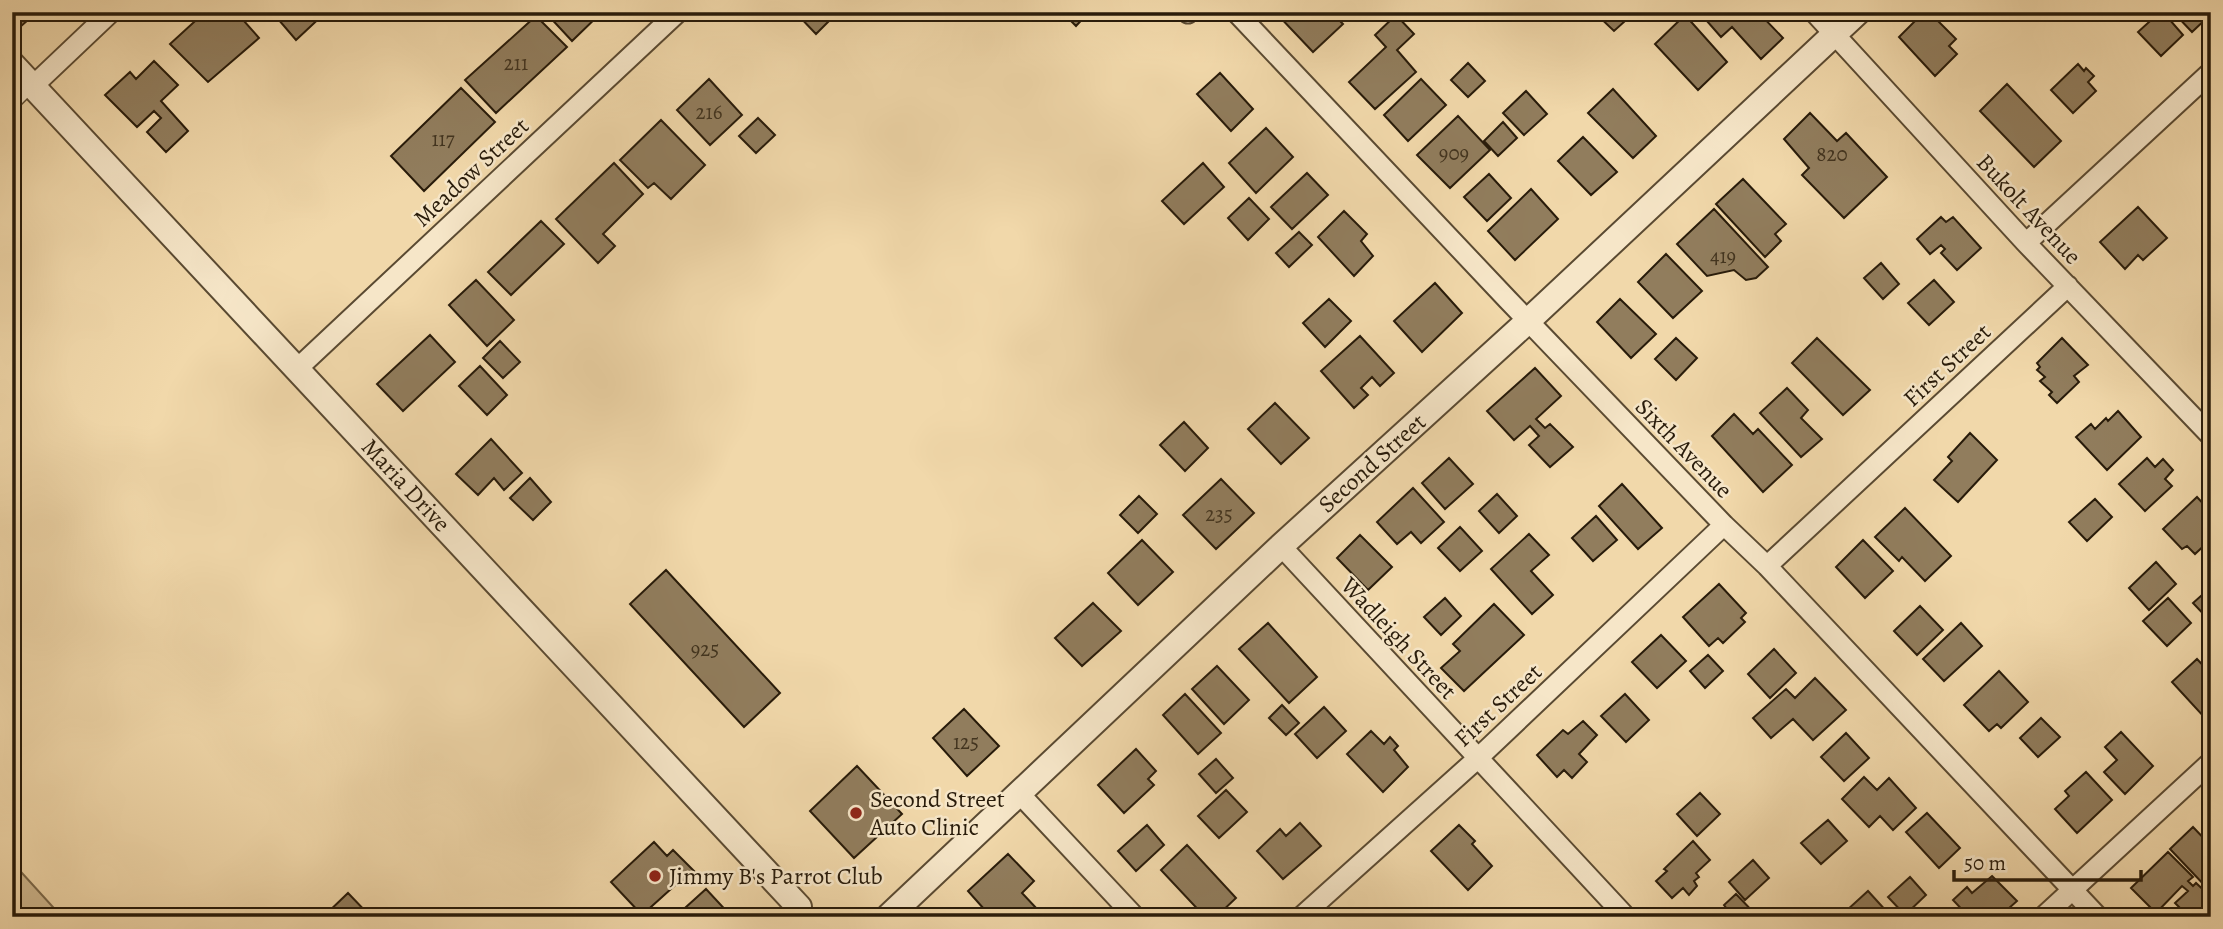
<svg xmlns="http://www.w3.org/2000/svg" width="2223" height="929" font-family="Alegreya,serif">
  <rect width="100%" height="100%" fill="#f1d8aa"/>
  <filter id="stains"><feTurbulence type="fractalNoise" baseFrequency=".00286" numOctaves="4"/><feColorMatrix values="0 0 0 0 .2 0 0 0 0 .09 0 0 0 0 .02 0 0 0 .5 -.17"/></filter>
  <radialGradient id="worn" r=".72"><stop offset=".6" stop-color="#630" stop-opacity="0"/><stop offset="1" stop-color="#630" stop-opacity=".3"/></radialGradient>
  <path fill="#cfb88f" stroke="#7c6a4c" stroke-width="2" d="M12,862L62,917H12Z"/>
  <path fill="#917d5d" stroke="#281b0a" stroke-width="2" d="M12,12H37L19,28L12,21Z
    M205,12H236L259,38L208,82L170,44Z
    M272,12H326L296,40Z
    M545,12H602L572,41Z
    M795,12H838L816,34Z
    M1062,12H1089L1076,26Z
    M1275,12H1331L1343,24L1313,52Z
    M1594,12H1635L1614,31Z
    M1699,12H1758L1783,38L1761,59L1732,27L1721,37Z
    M1924,12H1929L1956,39L1949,46L1957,54L1935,76L1899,37Z
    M2160,12H2163L2183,35L2161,56L2138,32Z
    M2173,12H2207L2210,15L2192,32Z
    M1396,15L1414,34L1397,50L1416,72L1375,109L1349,82L1386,47L1375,35Z
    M1685,15L1727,62L1698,90L1655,44Z
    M536,16L567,47L496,113L465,80Z
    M154,61L178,85L161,101L188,131L166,152L147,132L161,118L154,111L137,127L105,95L130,72L136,79Z
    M1468,63L1485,81L1468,97L1451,80Z
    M2078,64L2084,71L2086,68L2094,76L2088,82L2096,91L2073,113L2051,90Z
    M1220,73L1253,109L1231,131L1197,94Z
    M709,79L742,115L710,145L677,110Z
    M1421,79L1446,105L1408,141L1384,115Z
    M2007,84L2061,141L2034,167L1980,111Z
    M461,88L495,122L424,191L391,156Z
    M1613,89L1656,136L1633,158L1588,113Z
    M1526,91L1547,114L1524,135L1503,113Z
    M1810,113L1837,141L1846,133L1887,177L1844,218L1802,175L1809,168L1784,139Z
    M1458,116L1490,150L1450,188L1417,155Z
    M758,118L775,135L756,153L739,136Z
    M661,120L705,165L671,199L654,183L648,188L620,160Z
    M1503,122L1517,138L1498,156L1484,141Z
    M1266,128L1293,157L1256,193L1229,163Z
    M1583,137L1617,172L1591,195L1558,161Z
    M614,163L643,194L603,234L615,246L598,263L556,219Z
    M1203,163L1224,187L1184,224L1162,201Z
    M1307,173L1328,195L1292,229L1271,207Z
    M1489,174L1511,198L1487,221L1464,197Z
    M1743,179L1786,224L1775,234L1781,241L1765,257L1716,204Z
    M1531,189L1558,219L1515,260L1488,231Z
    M1249,198L1269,219L1248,240L1228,218Z
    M2138,207L2167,238L2143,260L2138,255L2125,269L2100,242Z
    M1714,209L1768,267L1756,278L1746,280L1734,270L1707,276L1677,244Z
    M1344,211L1367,234L1361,241L1373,256L1354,276L1318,237Z
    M1941,217L1946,222L1953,217L1981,248L1957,270L1941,253L1945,249L1941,245L1930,254L1917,239Z
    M541,221L564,244L511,295L488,272Z
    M1299,232L1312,245L1289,267L1276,253Z
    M1666,254L1702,291L1673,318L1638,282Z
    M1881,263L1899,284L1883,299L1864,278Z
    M476,280L514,320L487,346L449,305Z
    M1934,280L1954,302L1929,325L1908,303Z
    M1435,283L1462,313L1422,352L1394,321Z
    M1329,299L1351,321L1325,347L1303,323Z
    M1620,299L1656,334L1631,358L1597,322Z
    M430,335L455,362L403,411L377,384Z
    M1360,336L1394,373L1380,386L1372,377L1361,388L1368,395L1354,408L1321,371Z
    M1676,338L1697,358L1676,380L1655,359Z
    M1817,338L1870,390L1843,415L1792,363Z
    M2062,338L2088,365L2074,376L2079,382L2057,403L2049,395L2052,392L2040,381L2045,377L2037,370L2040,367L2037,363Z
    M500,341L520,362L503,378L483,358Z
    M480,366L507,395L487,415L459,386Z
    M1535,368L1561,396L1536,419L1545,428L1550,424L1573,447L1550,467L1529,445L1539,436L1530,426L1514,440L1487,411Z
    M1787,388L1808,410L1801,418L1822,439L1801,457L1760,413Z
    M1275,403L1309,438L1281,464L1248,429Z
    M2118,411L2141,437L2107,470L2076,437L2091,424L2095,429L2106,418L2108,421Z
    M1734,414L1753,434L1758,429L1792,465L1763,492L1712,436Z
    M1184,422L1208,448L1185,471L1160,445Z
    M1970,433L1997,460L1958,502L1934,480L1952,461L1948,457Z
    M491,439L522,473L504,490L494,478L478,495L456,474Z
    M1449,458L1473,484L1445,509L1422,483Z
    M2147,458L2155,467L2163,459L2173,470L2165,479L2172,486L2145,511L2119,484Z
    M530,478L551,502L533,520L510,498Z
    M1221,479L1254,513L1216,549L1183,515Z
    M1622,484L1662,528L1638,549L1599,506Z
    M1413,488L1444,522L1421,543L1411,532L1397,544L1377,522Z
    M1497,494L1517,516L1499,533L1479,511Z
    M1139,496L1157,514L1138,533L1120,515Z
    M2197,497L2208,509L2211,507V539L2195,554L2187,546L2182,549L2163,529Z
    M2095,499L2112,517L2087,541L2069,522Z
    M1905,508L1951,556L1925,581L1902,557L1899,561L1875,537Z
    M1596,516L1617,540L1593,561L1572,538Z
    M1460,527L1482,551L1460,571L1438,548Z
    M1529,534L1549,555L1531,571L1553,595L1532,614L1491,569Z
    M1360,535L1392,567L1368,590L1337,558Z
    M1142,540L1173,572L1138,605L1108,573Z
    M1863,540L1893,571L1865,598L1836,567Z
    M2156,562L2176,584L2149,610L2129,588Z
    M666,570L780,693L744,727L630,604Z
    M1719,584L1746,613L1741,618L1745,622L1723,643L1718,638L1709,646L1683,617Z
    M2211,587V622L2193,603Z
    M1445,598L1461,616L1441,635L1424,617Z
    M2168,598L2191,623L2167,646L2143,621Z
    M1093,603L1121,631L1082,666L1055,638Z
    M1494,604L1524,635L1464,691L1441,668L1460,651L1453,644Z
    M1920,606L1943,630L1917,655L1894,631Z
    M1268,623L1317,677L1289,703L1239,649Z
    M1961,623L1982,646L1944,681L1923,659Z
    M1661,635L1686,661L1657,688L1632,662Z
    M1774,649L1796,673L1770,698L1748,674Z
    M1708,655L1723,671L1705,688L1690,671Z
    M2197,659L2211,674V714L2205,718L2172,682Z
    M1217,666L1249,700L1224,724L1192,689Z
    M1999,671L2028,702L2001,728L1997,724L1989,731L1964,705Z
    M1815,678L1846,710L1813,740L1793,719L1771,738L1753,718L1786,689L1795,698Z
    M1185,694L1221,733L1198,754L1163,715Z
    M1625,694L1649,720L1626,742L1601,716Z
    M1282,705L1299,723L1286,735L1269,718Z
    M1324,707L1346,731L1317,758L1295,734Z
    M964,709L999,746L967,776L933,738Z
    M2041,718L2060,737L2038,757L2020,738Z
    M1583,721L1597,735L1579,754L1587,762L1572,778L1564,770L1557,777L1537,755L1563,730L1568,734Z
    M1371,731L1384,744L1390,737L1398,746L1394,750L1408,767L1383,792L1347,754Z
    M2121,732L2153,766L2125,794L2104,772L2117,760L2105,747Z
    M1846,733L1869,758L1844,781L1821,757Z
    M1136,749L1156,771L1148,779L1154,785L1124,813L1098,785Z
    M1216,759L1233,778L1216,793L1199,774Z
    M857,766L902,814L854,858L810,811Z
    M2086,772L2112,800L2077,833L2055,809L2069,796L2065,791Z
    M1864,777L1877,790L1889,778L1916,808L1893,830L1880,816L1869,827L1842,799Z
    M1226,790L1247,812L1219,838L1198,816Z
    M1700,793L1720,814L1697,836L1677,814Z
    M1927,813L1960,848L1939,868L1906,832Z
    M1828,820L1847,841L1821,864L1801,843Z
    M1300,823L1321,846L1283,879L1257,851L1280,829L1286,836Z
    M1147,825L1164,845L1136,871L1118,851Z
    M1459,825L1475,841L1472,844L1492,866L1468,890L1431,851Z
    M2193,827L2211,846V888L2209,890L2170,849Z
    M1693,841L1710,860L1696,873L1699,877L1694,881L1697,886L1689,895L1683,888L1672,898L1656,881L1667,871L1664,869Z
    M654,842L667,856L673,850L696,873L685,883L682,879L642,915L611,882Z
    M1187,845L1236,898L1216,917H1205L1161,870Z
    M2168,852L2193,877L2188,881L2193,886L2196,883L2211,897V907L2200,917H2189L2175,903L2188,891L2182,886L2156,913L2131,888Z
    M1008,854L1034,881L1022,893L1038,910L1030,917H975L984,909L968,891Z
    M1753,860L1769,878L1745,900L1729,882Z
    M1992,876L2017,901L1999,917H1969L1953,900L1967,887L1972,893Z
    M1910,877L1926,895L1905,915L1888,897Z
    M706,889L732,917H675Z
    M1868,891L1888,913L1883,917H1852L1846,911Z
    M348,893L371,917H323Z
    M1736,894L1758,917H1718L1727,909L1724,905Z"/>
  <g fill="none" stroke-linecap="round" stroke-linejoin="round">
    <g stroke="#5a4a32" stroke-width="13">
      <path id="service" d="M12,106L32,86"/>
    </g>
    <g stroke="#5a4a32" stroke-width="23">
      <path id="minor" d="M1236,12L1508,300L1724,525L1767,566L2098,917
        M1814,12L2026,243L2211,436
        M1188,13L1189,12
        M33,86L111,12
        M2026,243L2211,72
        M298,368L678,12
        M1281,546L1626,917
        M1767,566L2068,286
        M1018,792L1135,917
        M1301,917L1477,759L1724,525
        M2043,917L2211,762"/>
    </g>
    <g stroke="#5a4a32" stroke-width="28">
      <path id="tertiary" d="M12,64L799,907
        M889,916L1281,546L1528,321L1858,12"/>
    </g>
    <use href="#service" stroke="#f6e6c8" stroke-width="10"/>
    <use href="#minor" stroke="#f6e6c8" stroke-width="19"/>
    <use href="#tertiary" stroke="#f6e6c8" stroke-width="24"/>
  </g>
  <g fill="#8f2418" stroke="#f6e6c8" stroke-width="2.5">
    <circle cx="856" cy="813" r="7"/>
    <circle cx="655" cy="876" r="7"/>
  </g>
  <g text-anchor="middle" stroke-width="5" stroke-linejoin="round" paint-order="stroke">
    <g font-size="21" fill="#42341f">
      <text x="516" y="70">211</text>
      <text x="709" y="119">216</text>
      <text x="443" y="146">117</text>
      <text x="1454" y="160">909</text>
      <text x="1832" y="161">820</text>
      <text x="1723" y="263">419</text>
      <text x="1219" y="521">235</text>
      <text x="705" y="656">925</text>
      <text x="966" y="749">125</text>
    </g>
    <g font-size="24" fill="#281b0a" stroke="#f6e6c8">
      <text transform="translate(471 172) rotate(-43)" y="8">Meadow Street</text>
      <text transform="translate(2029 209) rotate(47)" y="8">Bukolt Avenue</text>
      <text transform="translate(1947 365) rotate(-43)" y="8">First Street</text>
      <text transform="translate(1684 448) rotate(46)" y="8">Sixth Avenue</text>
      <text transform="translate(1372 463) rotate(-42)" y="8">Second Street</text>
      <text transform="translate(406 485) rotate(47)" y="8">Maria Drive</text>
      <text transform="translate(1399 638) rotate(47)" y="8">Wadleigh Street</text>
      <text transform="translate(1498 705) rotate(-43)" y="8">First Street</text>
    </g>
    <g font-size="24" fill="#281b0a" stroke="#f6e6c8" text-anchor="start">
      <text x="870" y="807">Second Street<tspan x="870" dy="28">Auto Clinic</tspan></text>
      <text x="669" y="884">Jimmy B's Parrot Club</text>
    </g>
  </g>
  <rect width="2223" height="929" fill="none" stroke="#f1d8aa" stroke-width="42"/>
  <rect x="14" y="14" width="2195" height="901" fill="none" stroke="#281b0a" stroke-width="3.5"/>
  <rect x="21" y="21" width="2181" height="887" fill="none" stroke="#281b0a" stroke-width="2"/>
  <path d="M1954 870v10h187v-10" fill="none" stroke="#281b0a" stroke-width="3.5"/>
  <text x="1964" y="870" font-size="21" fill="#281b0a" stroke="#f6e6c8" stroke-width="5" paint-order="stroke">50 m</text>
  <rect width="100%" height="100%" filter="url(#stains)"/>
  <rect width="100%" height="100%" fill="url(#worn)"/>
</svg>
